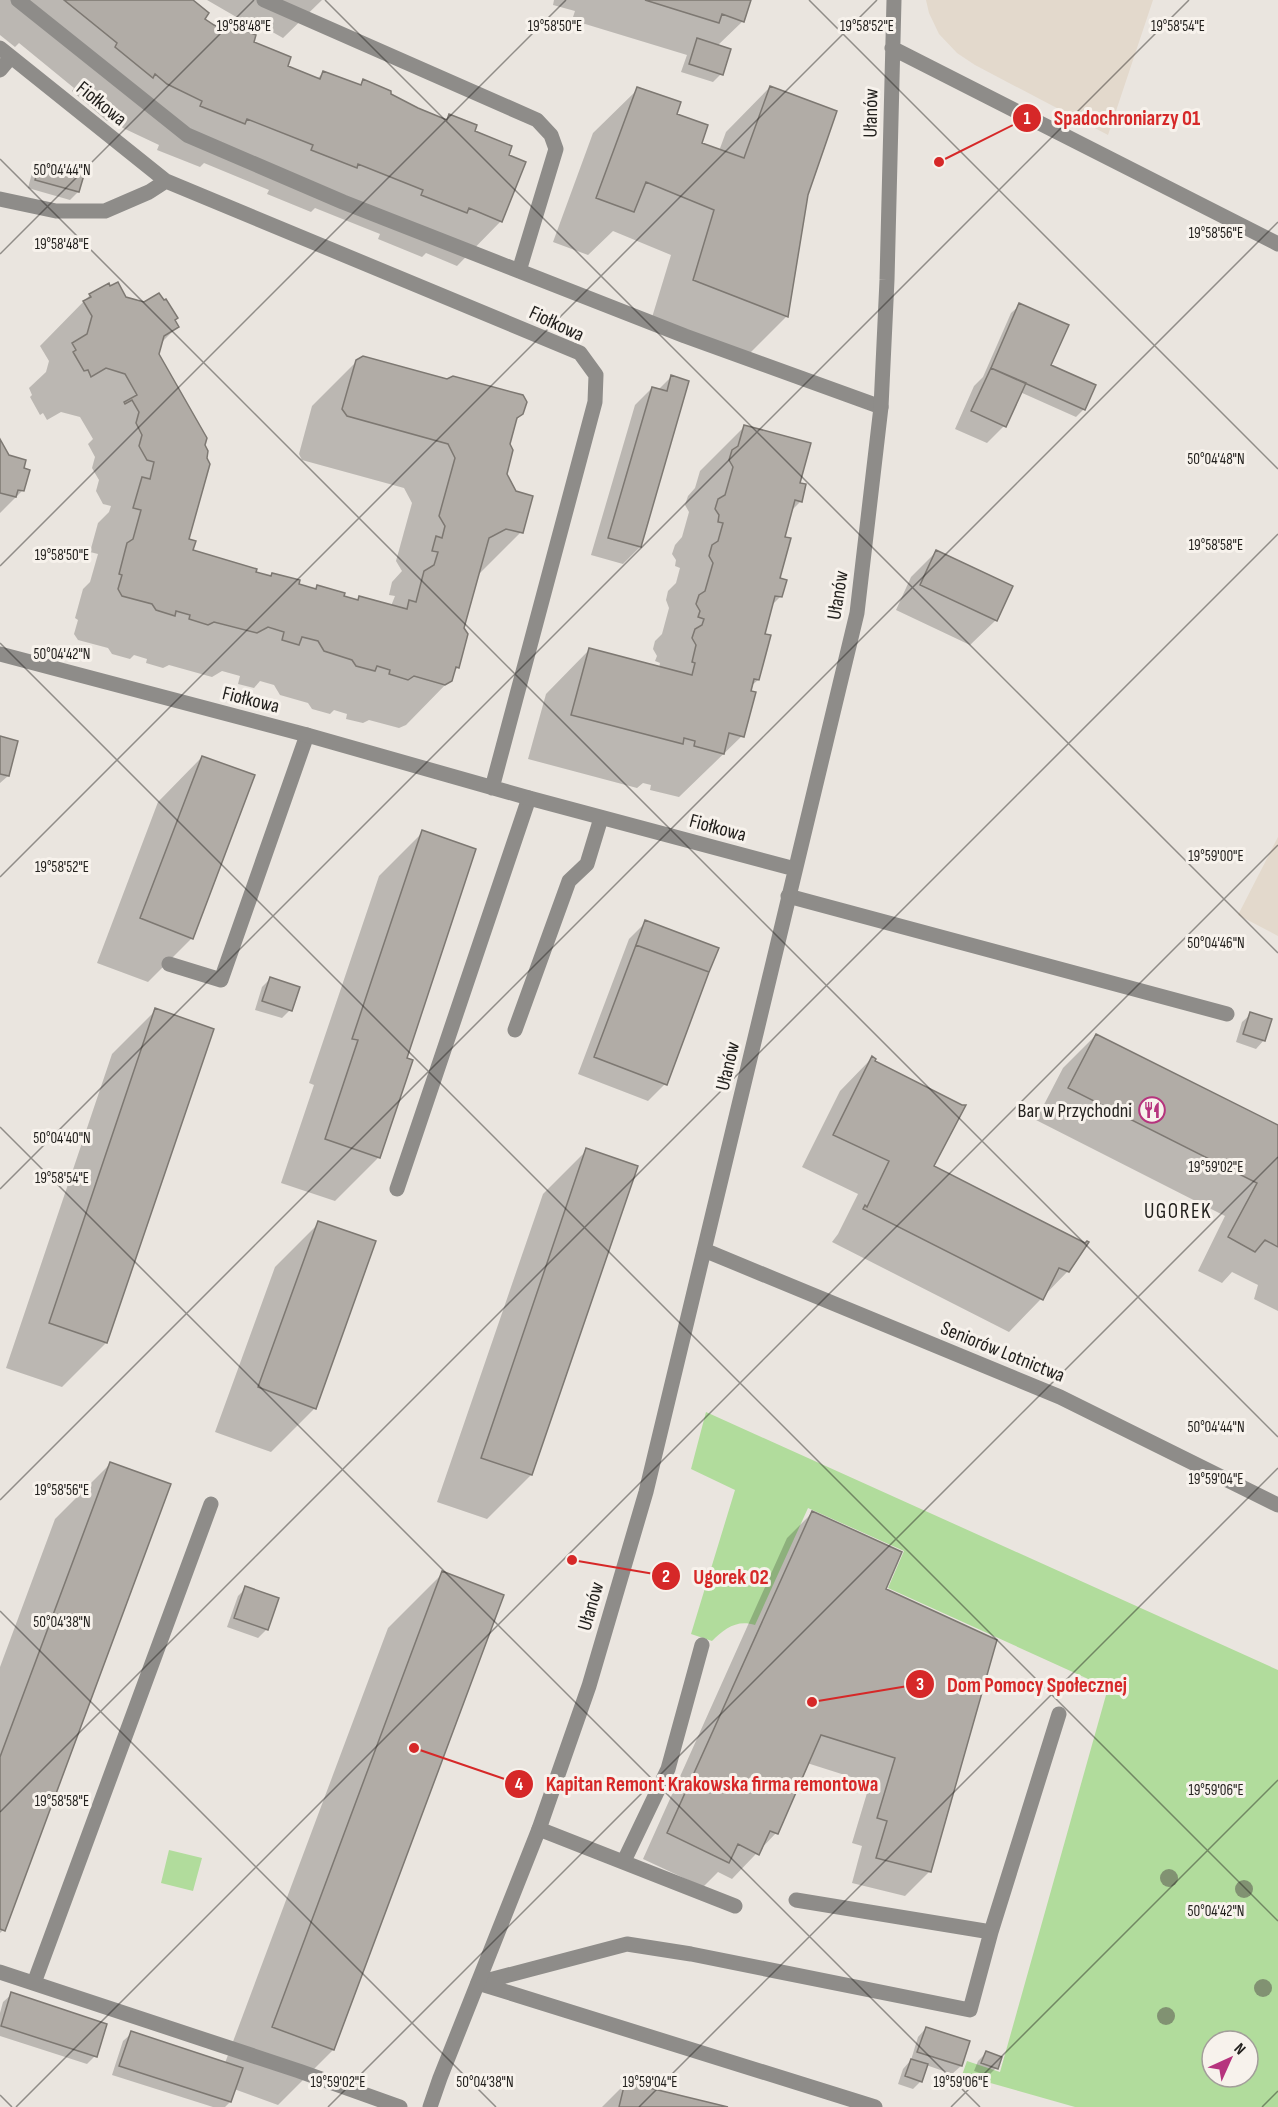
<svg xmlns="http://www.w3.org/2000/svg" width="1278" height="2107" font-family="'Sofia Sans Condensed',sans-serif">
  <rect width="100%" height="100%" fill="#eae5df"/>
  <path fill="#e3d9cc" d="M926,0H1153L1108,135L975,65L957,53L939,34L929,13Z
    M1278,837V936L1238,915Z"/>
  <path fill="#b1dc9c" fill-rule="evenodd" d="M706,1412L1278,1670V2107H1075L962,2075L967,2061L1000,2072L1108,1688L888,1588L904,1551L808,1508L755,1625C737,1619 724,1629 712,1641L691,1634L735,1490L691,1469ZM1212,2041H1248V2077H1212Z
    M169,1850L202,1858L193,1891L161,1883Z"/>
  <path fill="#0003" d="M0,0H191L203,19L224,31L229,26L286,67L316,80L324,72L359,86L364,81L389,95L445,121L449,116L507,156L501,221L457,266L426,253L422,257L378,239L380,234L315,208L311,212L267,194L269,190L204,163L200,167L157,150L159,145L123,128L111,118L107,121L72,91L74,88L19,43L15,47L0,35Z
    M207,0H322L283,38L248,18L245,22Z
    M554,0H749L743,21L717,46L721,74L713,82L681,72L687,55L572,20L575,11L553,5Z
    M770,87L807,195L787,316L743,360L650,324L671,255L613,231L588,255L553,242L593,133L638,89L675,115L701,144L719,151L726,132Z
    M40,165L78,192L70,200L28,188L32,173Z
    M90,295L125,298L173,321L177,327L160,344L157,354L187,540L191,551L270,577L273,574L315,590L318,587L356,601L359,598L391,606L395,596L389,595L392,582L402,571L396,561L412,503L404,488L302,460L299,454L312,406L357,361L522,414L515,421L508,444L505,474L521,532L477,576L463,628L458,667L453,672L450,680L406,725L399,728L369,720L363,723L346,719L347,714L334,710L330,714L312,709L308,703L280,695L274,685L260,681L254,688L238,684L240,676L222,671L212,677L169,665L163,668L146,663L147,659L134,655L130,659L112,654L108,648L78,640L74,634L78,620L75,618L83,589L90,582L98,554L90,552L98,523L109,512L111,506L103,504L96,491L99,480L92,468L95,457L88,444L93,439L80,417L61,412L47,420L43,413L40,415L30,397L32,395L29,388L46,372L49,361L40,346Z
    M1020,305L1049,366L1084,409L1076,417L1020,392L1004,426L987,443L955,429L974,386L983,377L1011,313Z
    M671,377L687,382L640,547L623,564L591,555L635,405L652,388L658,390Z
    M744,427L798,484L801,501L791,511L784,538L778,579L781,596L771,606L763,635L758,680L750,687L742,736L679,797L650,790L651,785L643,783L637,788L528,759L546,694L590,649L659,668L660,663L655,661L657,656L653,649L655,641L662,634L669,608L666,600L668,591L676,583L680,568L675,566L676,560L672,554L675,545L682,537L689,512L685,505L688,496L695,488L700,471Z
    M0,442L22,491L0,513Z
    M936,552L996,620L970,645L896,610L911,577Z
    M0,737L8,776L0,783Z
    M202,757L192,938L148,982L97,963L158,802Z
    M423,832L405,1059L379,1157L335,1201L281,1183L314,1085L309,1083L379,876Z
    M646,922L665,1084L648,1101L578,1074L629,939Z
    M270,979L290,1010L282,1018L255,1010L262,987Z
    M156,1010L106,1343L62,1387L6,1368L112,1054Z
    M1251,1014L1264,1040L1256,1049L1236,1042L1242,1022Z
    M1096,1035L1278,1127V1311L1254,1299L1258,1285L1232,1272L1222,1283L1198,1271L1225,1216L1036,1120L1063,1068Z
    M872,1058L932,1166L1068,1271L1009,1332L832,1242L838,1234L858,1194L802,1167L840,1091Z
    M587,1150L636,1167L531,1475L487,1519L437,1502L543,1194Z
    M319,1223L315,1408L271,1452L215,1432L275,1267Z
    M110,1464L3,1930L0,1933V1667L55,1519Z
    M812,1513L884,1590L930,1871L905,1896L852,1883L862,1846L852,1843L870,1783L807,1763L776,1833L732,1879L718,1872L703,1887L643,1859L787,1538Z
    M443,1573L333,2050L278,2105L234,2089L230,2102L225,2107H213L112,2075L123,2041L132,2033L225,2063L388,1628Z
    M246,1588L267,1629L258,1638L227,1627L238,1596Z
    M12,1994L95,2056L87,2064L0,2036V2013L3,2002Z
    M926,2028L968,2042L961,2066L952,2074L926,2065L921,2081L913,2089L898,2084L903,2069L911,2060L918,2037Z
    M986,2053L996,2068L988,2076L974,2071L978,2061Z
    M626,2083L722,2107H602Z"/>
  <path fill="#b1aca6" stroke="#7d7872" stroke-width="1.5" d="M64,0H193L209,13L205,19L214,25L226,30L229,24L256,35L254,42L291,57L288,66L320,79L323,71L361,85L363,79L391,91V94L418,108L447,120L449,114L477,125L475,131L512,146L509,155L526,162L502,222L469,208L467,213L421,195L423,190L358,164L357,168L311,150L313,145L247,119L245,124L200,106L202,101L167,84L155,74L153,78L115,47L117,43Z
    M645,0H751L744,22L722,14L719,23Z
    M697,38L731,49L723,75L689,64Z
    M770,86L837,111L808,195L788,317L693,280L714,210L646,182L634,212L596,198L637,87L681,102L677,114L708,125L702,143L744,158Z
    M40,163L84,175L79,192L35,180Z
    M118,282L126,297L144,302L159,293L164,300L166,299L178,318L175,320L179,327L164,336L159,354L207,438L205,445L208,451L207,458L210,464L189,539L196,541L193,550L257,569L256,572L271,576L272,573L300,580L299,584L316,589L317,585L345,593L344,596L358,600L359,596L407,609L409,600L416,602L424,571L434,565L438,552L432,551L436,536L442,538L445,526L439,516L455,458L448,444L347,416L342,409L356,360L363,356L447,379L453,376L523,395L527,402L523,414L517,418L510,444L513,450L507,474L516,491L533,496L523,533L506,529L489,538L464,628L468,634L459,668L456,667L452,681L445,685L414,676L408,680L389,674L390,670L377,666L375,671L356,666L352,660L324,651L318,641L302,637L299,645L282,640L284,632L268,627L257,633L214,622L208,625L189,619L190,615L176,611L175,616L156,610L152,604L122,596L118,589L122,575L119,574L127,543L133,539L141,510L133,508L142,477L150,479L154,462L147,460L139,446L142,435L136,423L139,412L132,400L125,404L124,402L137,395L125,374L106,368L91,377L88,370L84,371L73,352L76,350L72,343L87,334L92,316L83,301L91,297L89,294L109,283L110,286Z
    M1019,303L1069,325L1051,365L1096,385L1085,410L991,368Z
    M991,368L1026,383L1006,427L971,411Z
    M671,375L689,381L641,547L608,538L652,387L667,391Z
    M744,425L811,443L800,483L806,484L802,502L795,500L785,537L791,538L780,578L787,580L782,597L775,596L765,634L771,635L759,680L754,679L751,691L756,692L744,737L729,733L724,754L694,746L695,741L684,738L683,744L571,715L589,648L692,675L695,663L692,662L696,645L692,638L695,629L702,625L704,619L698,617L700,611L696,604L699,595L705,591L713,563L709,556L712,545L718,541L723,523L718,522L719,515L715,509L718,499L725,495L733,467L729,460L732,450L738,446Z
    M0,439L9,455L26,460L24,468L30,470L24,491L18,490L16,497L0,493Z
    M936,550L1013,586L997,621L920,585Z
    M0,736L18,741L9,776L0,774Z
    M202,756L255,775L193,939L140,918Z
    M422,830L476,849L407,1058L413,1060L380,1158L325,1139L358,1040L352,1039Z
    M645,920L719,948L709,972L636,945Z
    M636,945L709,972L667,1085L594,1057Z
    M270,977L300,987L292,1011L262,1001Z
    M155,1008L214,1029L107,1343L49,1323Z
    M1250,1012L1272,1019L1265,1041L1243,1034Z
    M1096,1034L1278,1125V1247L1265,1240L1255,1252L1228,1237L1257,1183L1068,1088Z
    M872,1056L876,1059L875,1061L962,1105H966L934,1166L1085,1243L1087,1241L1089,1242L1069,1272L1059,1268L1043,1300L863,1209L865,1205L867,1207L889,1161L833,1135Z
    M586,1148L638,1166L532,1475L481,1458Z
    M318,1221L376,1241L316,1409L258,1387Z
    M110,1462L171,1484L5,1931L0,1929V1757Z
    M812,1511L902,1552L886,1589L997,1640L931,1872L876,1858L887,1821L877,1818L895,1758L821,1735L778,1834L770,1831L759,1855L738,1844L729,1863L667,1833Z
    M442,1571L504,1595L334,2050L272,2027Z
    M245,1586L279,1598L268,1630L234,1618Z
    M11,1992L107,2024L97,2057L1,2026Z
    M926,2027L970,2041L962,2066L917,2052Z
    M131,2031L243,2068L231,2102L119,2066Z
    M986,2051L1002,2057L998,2069L981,2063Z
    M911,2059L928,2064L922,2082L905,2076Z
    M625,2082L728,2107H619Z"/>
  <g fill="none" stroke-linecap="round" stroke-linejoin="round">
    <path stroke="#8e8c89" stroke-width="15" d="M18,0L187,135L343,202L685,336L881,407
      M264,0L537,120L551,135L556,149L519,271
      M788,896L1227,1014
      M169,964L221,980L307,735
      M515,1030L569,881L587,864L601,818
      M397,1189L529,798
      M539,1829L735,1906
      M624,1861L668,1769L702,1645
      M991,1932L1059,1714
      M0,1972L299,2071L400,2107
      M34,1983L211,1504
      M478,1983L627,1944L691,1954L970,2010L991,1932L796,1900
      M478,1983L875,2107"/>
    <path stroke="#8e8c89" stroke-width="15" d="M0,48L166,181L580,353L596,375L595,402L492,788
      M892,48L1278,244
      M0,70L11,57
      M0,199L56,211H105L149,192L166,181
      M0,654L307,735L529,798L795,869
      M704,1250L1060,1397L1278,1505
      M430,2107L440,2078L539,1829L589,1686L646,1492L857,613L881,407L887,280L894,0"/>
  </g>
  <g fill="#819272">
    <circle cx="1169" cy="1878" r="9"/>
    <circle cx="1244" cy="1889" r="9"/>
    <circle cx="1263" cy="1988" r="9"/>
    <circle cx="1166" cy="2016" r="9"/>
  </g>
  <path fill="none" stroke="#23211e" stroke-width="1.5" stroke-opacity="0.45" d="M325,0L1278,953M809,0L1278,469M0,159L1278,1437M0,254L254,0M0,566L566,0M0,643L1278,1921M0,877L877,0M0,1127L980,2107M0,1189L1189,0M0,1500L1278,222M0,1611L496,2107M0,1812L1278,534M0,2095L12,2107M16,2107L1278,845M328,2107L1278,1157M639,2107L1278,1468M951,2107L1278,1780M1262,2107L1278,2091"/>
  <defs>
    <g id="restaurant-ring" transform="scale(1.35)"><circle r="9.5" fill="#f7f2ec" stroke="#b6347e" stroke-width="1.5"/><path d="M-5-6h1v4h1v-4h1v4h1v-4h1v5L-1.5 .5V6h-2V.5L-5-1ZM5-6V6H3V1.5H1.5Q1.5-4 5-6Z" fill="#b6347e"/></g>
  </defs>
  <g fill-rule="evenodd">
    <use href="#restaurant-ring" x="1152" y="1110"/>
  </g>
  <g text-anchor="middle" stroke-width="6" stroke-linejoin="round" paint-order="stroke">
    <g font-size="20" fill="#23211e" stroke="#f7f2ec">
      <text transform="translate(102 103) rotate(39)" y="7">Fiołkowa</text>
      <text transform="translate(870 113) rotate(-89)" y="7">Ułanów</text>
      <text transform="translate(557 323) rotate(25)" y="7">Fiołkowa</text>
      <text transform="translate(837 595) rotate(-81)" y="7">Ułanów</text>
      <text transform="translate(251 699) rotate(14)" y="7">Fiołkowa</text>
      <text transform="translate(718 827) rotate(15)" y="7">Fiołkowa</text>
      <text transform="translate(727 1066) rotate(-77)" y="7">Ułanów</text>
      <text transform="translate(1003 1351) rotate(22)" y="7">Seniorów Lotnictwa</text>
      <text transform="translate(590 1606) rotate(-74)" y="7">Ułanów</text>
    </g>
    <g font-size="20" fill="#23211e" stroke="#f7f2ec" text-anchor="end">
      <text x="1132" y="1117">Bar w Przychodni</text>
    </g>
    <g font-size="21" letter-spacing="1.5" fill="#23211e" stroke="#f7f2ec">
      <text x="1178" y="1218">UGOREK</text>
    </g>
  </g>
  <g font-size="15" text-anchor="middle" fill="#23211e" stroke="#f7f2ec" stroke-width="6" stroke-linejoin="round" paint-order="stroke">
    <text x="244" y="31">19°58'48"E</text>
    <text x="555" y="31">19°58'50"E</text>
    <text x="867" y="31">19°58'52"E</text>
    <text x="1178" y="31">19°58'54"E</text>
    <text x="62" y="175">50°04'44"N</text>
    <text x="1216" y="238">19°58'56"E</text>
    <text x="62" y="249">19°58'48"E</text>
    <text x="1216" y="464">50°04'48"N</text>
    <text x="1216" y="550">19°58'58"E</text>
    <text x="62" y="560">19°58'50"E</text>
    <text x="62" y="659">50°04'42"N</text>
    <text x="1216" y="861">19°59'00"E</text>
    <text x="62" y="872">19°58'52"E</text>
    <text x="1216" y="948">50°04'46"N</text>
    <text x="62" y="1143">50°04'40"N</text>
    <text x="1216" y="1172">19°59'02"E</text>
    <text x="62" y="1183">19°58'54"E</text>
    <text x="1216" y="1432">50°04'44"N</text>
    <text x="1216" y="1484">19°59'04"E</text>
    <text x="62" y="1495">19°58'56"E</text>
    <text x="62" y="1627">50°04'38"N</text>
    <text x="1216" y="1795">19°59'06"E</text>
    <text x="62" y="1806">19°58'58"E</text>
    <text x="1216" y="1916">50°04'42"N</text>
    <text x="338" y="2087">19°59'02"E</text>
    <text x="485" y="2087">50°04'38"N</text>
    <text x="650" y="2087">19°59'04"E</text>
    <text x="961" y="2087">19°59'06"E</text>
  </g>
  <path fill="none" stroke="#d62828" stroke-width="2" d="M939 162L1027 118M572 1560L666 1576M812 1702L920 1684M414 1748L519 1784"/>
  <g fill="#d62828" stroke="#f7f2ec" stroke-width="2">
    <circle cx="939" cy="162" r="6"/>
    <circle cx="572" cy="1560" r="6"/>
    <circle cx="812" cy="1702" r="6"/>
    <circle cx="414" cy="1748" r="6"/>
    <circle cx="1027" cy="118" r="15"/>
    <circle cx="666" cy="1576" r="15"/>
    <circle cx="920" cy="1684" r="15"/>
    <circle cx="519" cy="1784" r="15"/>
  </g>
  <g font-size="18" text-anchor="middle" font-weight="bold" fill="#fff">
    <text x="1027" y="124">1</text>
    <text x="666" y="1582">2</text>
    <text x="920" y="1690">3</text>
    <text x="519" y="1790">4</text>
  </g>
  <g font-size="21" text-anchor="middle" font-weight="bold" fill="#d62828" stroke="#f7f2ec" stroke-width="6" stroke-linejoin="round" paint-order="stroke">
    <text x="1127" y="125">Spadochroniarzy 01</text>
    <text x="731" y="1584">Ugorek 02</text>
    <text x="1037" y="1692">Dom Pomocy Społecznej</text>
    <text x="712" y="1791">Kapitan Remont Krakowska firma remontowa</text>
  </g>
  <g transform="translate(1230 2059) rotate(45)"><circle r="28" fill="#f7f2ec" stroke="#a29e9a" stroke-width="1.5"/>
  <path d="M0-4.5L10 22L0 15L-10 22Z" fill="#b6347e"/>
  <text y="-9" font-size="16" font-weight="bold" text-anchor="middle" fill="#23211e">N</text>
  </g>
</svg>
